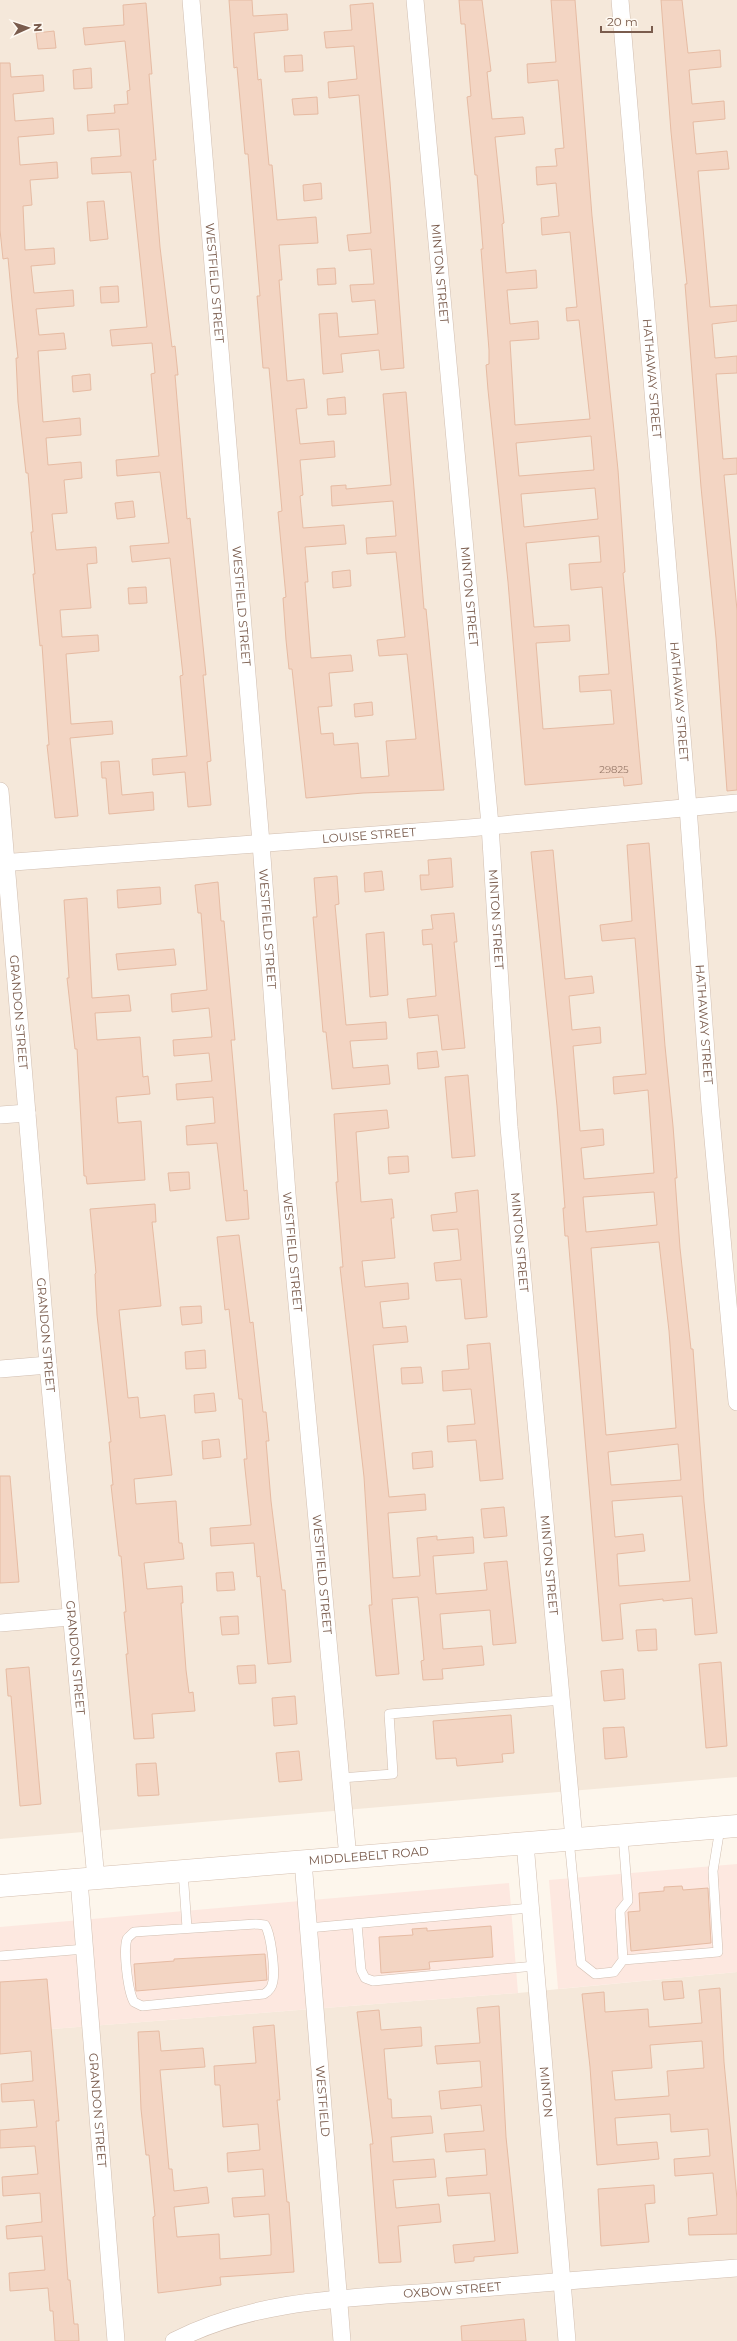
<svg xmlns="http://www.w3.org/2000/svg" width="737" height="2341" font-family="Montserrat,sans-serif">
  <rect width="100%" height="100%" fill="#fdf6ec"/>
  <path fill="#f5e8da" d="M0,0H737V1777L0,1839Z
    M737,1972V2341H0V2033L518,1993Z"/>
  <path fill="#fde8e0" d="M737,1864V1972L558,1989L549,1880Z
    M509,1883L518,1993L0,2033V1927Z"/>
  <path fill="#f3d5c3" stroke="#e6bba3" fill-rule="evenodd" d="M229,0H252L253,16L287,14L288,30L254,33L258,80L261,79L269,165H272L277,220L316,217L318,243L279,245L282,280H279L287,381L304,379L307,408L296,409L300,444L334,441L335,457L300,460L303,495L300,496L303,528L344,525L346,544L305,547L308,582H305L311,658L351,655L353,671L329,673L332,706L318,707L321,734L333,733L334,745L358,743L361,778L389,776L386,741L416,739L407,654L379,656L377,640L405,637L396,552L367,554L366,538L396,536L393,501L332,506L331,486L346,485V489L391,485L383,394L406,392L424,609H426L444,790L363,793L306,798L292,669H289L286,640L283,598L286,597L278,512L282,511L273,411L269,368H263L257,296H260L248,154H245L237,67L234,68Z
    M459,0H482L491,71L487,72L492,119L523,117L525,134L495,137L504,223L502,224L506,273L536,270L537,288L507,290L510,324L538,321L539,339L510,341L515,425L590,419L579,320L567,321L566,308L577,307L570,232L542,235L541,218L559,216L556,183L537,185L536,167L557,166L555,149L564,148L558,80L528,83L527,64L556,62L551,0H575L592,216L618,470L625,572L623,573L642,784L624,786L623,777L525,785L508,582L488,390L486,365L489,364V350L481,249H483L477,175H475L467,97L471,96L465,24H461ZM591,436L594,470L519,476L516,443ZM595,488L598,519L524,527L521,494ZM599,536L601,562L569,564L571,590L602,587L609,674L579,676L580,692L611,690L614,724L543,729L536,643L570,641L569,625L534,627L526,543Z
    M661,0H682L688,53L720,50L721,67L689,70L692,104L724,101L725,119L693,122L696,154L727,151L729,169L698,171L710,307L737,305V321L712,324L715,358L737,356V373L716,374L723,459L737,458V474L724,475L737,610V790L727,791L716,638L701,487L685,284H687L671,132Z
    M146,3L152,74H149L156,160H153L160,247L172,347L175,346L178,375H175L187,519L190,518L206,675H203L211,761L207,762L211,805L188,807L185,772L153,775L152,759L187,756L180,676L183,675L170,558L132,562L130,546L169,543L160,472L117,476L116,460L159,456L151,374L155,373L152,343L112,346L110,330L147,327L131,172L92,174L91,158L121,156L119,129L88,131L87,115L115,113L114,105L128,104L127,91L130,90L125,41L85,45L83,28L124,25L123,5Z
    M373,3L390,182L404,368L381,370L379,350L341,354L343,372L323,374L319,314L337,313L339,337L378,334L375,300L352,302L350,285L374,284L371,249L349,251L347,235L371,233L359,95L329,98L328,82L357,79L354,46L326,48L324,32L352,30L350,5Z
    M54,31L56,48L38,49L36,33Z
    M302,55L303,71L285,72L284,56Z
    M0,63H10L11,77L43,75L44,91L13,94L15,121L53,118L54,134L18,137L20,165L57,162L58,178L30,180L32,205L23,206L25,250L54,248L55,264L31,266L34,293L73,290L74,306L36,309L39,335L64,333L66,349L38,351L43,422L80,418L81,435L46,438L48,465L81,462L82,478L64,480L67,513L52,514L56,550L96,547L97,563L87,564L91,608L60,610L62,637L98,635L99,651L66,654L71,724L112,721L113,734L70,738L78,816L55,818L47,745H49L42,645L40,646L33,574H35L31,532H33L28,473H26L18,402L16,358H18L12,301L8,258L3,259L0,230Z
    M91,68L92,88L74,89L73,70Z
    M317,97L318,114L294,115L292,99Z
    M321,183L322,199L304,201L303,185Z
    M104,201L108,239L90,241L87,202Z
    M335,268L336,284L318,285L317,269Z
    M118,286L119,302L101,303L100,287Z
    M90,374L91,390L73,392L72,376Z
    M345,397L346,414L328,415L327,399Z
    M133,501L135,517L117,519L115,503Z
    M350,570L351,586L333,588L332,572Z
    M146,587L147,603L129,604L128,588Z
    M372,702L373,715L355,717L354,704Z
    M119,761L122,795L153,792L154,810L109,814L106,778H102L101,762Z
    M649,843L665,1046L673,1126L677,1178H675L680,1248L691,1349H693L704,1502L717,1633L695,1635L692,1598L663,1601V1599L620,1604L623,1639L602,1641L568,1236H565L563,1208H565L557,1106L531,852L553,850L565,979L592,976L594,993L569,996L572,1030L600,1027L601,1043L573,1046L580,1131L603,1129L604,1145L581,1148L584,1179L654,1173L648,1090L614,1094L613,1077L646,1074L635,938L602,941L600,925L632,921L627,845ZM654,1192L657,1225L586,1232L583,1197ZM659,1242L669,1331L676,1428L606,1435L591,1248ZM678,1444L681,1480L611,1485L608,1452ZM682,1496L690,1581L619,1586L617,1554L645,1551L643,1534L615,1537L612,1501Z
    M451,858L453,887L421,890L420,875H429L428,860Z
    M382,871L384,890L365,892L364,873Z
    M337,876L339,904L335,905L346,1025L386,1022L387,1039L350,1041L353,1068L388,1065L390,1084L332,1089L326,1032H323L313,917H317L314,878Z
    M218,882L221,921H224L235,1040H231L235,1085L244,1191L247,1190L249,1219L226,1221L217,1143L187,1145L186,1126L215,1123L213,1097L177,1100L176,1084L212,1081L209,1053L174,1056L173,1040L212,1037L209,1008L172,1012L171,994L207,990L201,913H198L195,885Z
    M160,887L161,904L118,908L117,890Z
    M87,898L92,998L129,995L131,1011L95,1013L97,1040L140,1037L143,1077L148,1076L150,1094L116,1097L118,1123L141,1121L145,1180L87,1184L86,1176H84L77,1049H75L67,978H69L64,900Z
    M454,913L457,942H454L465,1048L442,1050L438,1015L409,1018L407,999L436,996L432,944L423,945L422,930L433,929L431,915Z
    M384,932L388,995L370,997L366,934Z
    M174,949L176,965L118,970L116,954Z
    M437,1051L439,1067L418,1069L417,1053Z
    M468,1075L475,1156L452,1158L445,1077Z
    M387,1110L389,1128L356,1132L361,1202L392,1199L394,1218H391L395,1258L362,1261L365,1287L408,1283L409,1299L380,1302L383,1328L406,1326L408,1342L373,1345L389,1497L425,1494L426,1510L388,1513L393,1578L420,1576L417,1538L437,1536V1540L473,1537L474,1553L433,1556L436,1594L487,1590L484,1563L507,1561L516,1643L493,1645L490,1610L440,1614L443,1649L482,1646L484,1665L442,1669L443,1679L423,1680L421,1661L424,1660L418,1597L392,1599L399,1674L376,1676L369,1605H372L364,1477L340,1267H343L336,1182H338L334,1114Z
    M408,1156L409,1172L389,1174L388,1157Z
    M189,1172L190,1189L170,1191L168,1173Z
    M478,1190L487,1317L465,1319L461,1279L436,1281L434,1263L461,1260L458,1229L433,1231L431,1215L457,1212L455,1193Z
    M155,1204L156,1222H152L161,1306L119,1310L128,1398L138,1397L140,1418L165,1415L172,1475L134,1479L136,1504L176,1501L179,1543H182L184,1559L144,1563L147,1589L182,1586L183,1603H181L186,1670L189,1693L193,1692L195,1711L152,1714L154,1738L134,1739L126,1654H128L124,1612H126L121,1556H119L111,1485H113L109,1442H111L97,1315L95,1274L96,1273L90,1209Z
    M239,1235L250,1323L253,1322L263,1412H266L269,1441H266L271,1501L282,1590H285L291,1662L268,1664L260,1576L257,1577L254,1543L211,1546L210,1528L251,1525L244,1459H247L242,1399H239L229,1309L225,1310L217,1237Z
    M201,1306L202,1323L182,1325L180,1307Z
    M490,1343L503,1479L480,1481L476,1440L448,1442L447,1426L475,1424L471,1389L443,1391L442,1371L469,1369L467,1345Z
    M205,1350L206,1368L186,1369L185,1352Z
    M421,1367L423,1383L402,1384L401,1368Z
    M214,1393L216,1411L195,1413L194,1395Z
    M219,1439L221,1457L203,1459L202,1441Z
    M432,1451L433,1467L413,1469L412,1453Z
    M0,1476H10L19,1582L0,1583Z
    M504,1507L507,1536L484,1538L481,1509Z
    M233,1572L235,1590L217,1591L216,1573Z
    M238,1616L239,1634L222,1635L220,1617Z
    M656,1629L657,1650L638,1651L636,1630Z
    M721,1662L727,1746L706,1748L699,1664Z
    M255,1665L256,1683L239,1684L237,1666Z
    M29,1667L41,1804L20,1806L11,1696H8L6,1669Z
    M623,1669L625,1699L604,1701L601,1671Z
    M295,1696L297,1724L274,1726L272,1698Z
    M511,1715L514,1753L502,1754L503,1762L457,1766L456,1758L436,1759L433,1721Z
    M624,1727L627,1757L605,1759L603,1728Z
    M299,1751L302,1780L279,1782L276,1753Z
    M156,1763L159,1795L138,1796L136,1764Z
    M682,1886L683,1890L708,1888L711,1943L631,1951L628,1912L640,1911L639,1893L664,1891V1887Z
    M491,1926L493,1957L429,1962L430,1969L381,1973L379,1937L413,1935L412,1929L427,1928V1931Z
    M265,1954L267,1980L136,1991L134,1964L174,1961V1959Z
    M47,1979L59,2121H56L68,2280H70L74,2324H78L79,2341H55L53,2311H50L48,2288L10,2291L9,2273L45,2270L42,2236L7,2239L6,2226L42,2222L40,2193L3,2196L2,2177L38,2174L35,2146L0,2148V2130L37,2127L34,2100L2,2102L1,2084L33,2081L31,2051L0,2054V1982Z
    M682,1981L684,1998L664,2000L662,1982Z
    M720,1988L724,2062L737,2199V2234L689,2235L688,2218L717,2215L713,2173L675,2176L674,2159L710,2156L708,2129L671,2132L670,2114L615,2118L617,2145L657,2142L659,2159L597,2165L590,2067L582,1994L604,1992L605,2012L648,2009L649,2027L702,2023L699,1990ZM702,2041L704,2068L667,2071L669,2096L615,2100L612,2071L652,2068L650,2045Z
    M499,2006L506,2137L518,2253L474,2257V2261L455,2263L453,2245L495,2241L490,2193L448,2196L446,2178L487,2175L485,2149L446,2152L444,2134L484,2131L481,2105L441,2109L439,2091L482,2087L480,2061L437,2064L435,2046L480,2043L477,2008Z
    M379,2010L381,2030L421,2027L422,2046L384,2049L388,2099H391L392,2118L431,2116L433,2133L391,2137L393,2162L434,2159L436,2177L393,2180L396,2208L439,2204L441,2222L398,2226L401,2262L379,2263L370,2144H373L357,2012Z
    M274,2025L280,2100H277L287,2202H289L294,2272L220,2277L221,2285L158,2293L153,2217L155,2216L149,2155H146L141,2109L138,2032L159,2031L161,2051L203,2048L205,2067L160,2070L169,2169H172L174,2191L207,2187L209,2203L174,2207L177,2237L219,2234L220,2259L271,2255V2244L269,2214L234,2217L232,2198L265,2196L263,2169L228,2172L227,2153L260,2150L258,2124L223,2127L220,2085H215L214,2066L256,2063L253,2027Z
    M654,2185L655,2203L645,2204L649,2242L601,2246L598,2189Z
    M524,2319L526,2341H462L461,2326Z"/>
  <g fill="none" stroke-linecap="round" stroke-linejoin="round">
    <g stroke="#d1beb0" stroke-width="10">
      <path id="lane" d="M341,1778L393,1774L389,1714L562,1700
        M569,1839L581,1963L595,1974L614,1972L623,1960L620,1911L628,1901L623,1836
        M183,1871L187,1928
        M256,1924L265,1925C271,1934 275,1970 273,1981C272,1988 269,1991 264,1994L142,2006L134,2002C128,1992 123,1951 127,1939C128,1937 132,1934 134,1932Z
        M357,1924L361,1970L365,1978L373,1981L535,1966
        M308,1928L530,1908
        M0,1956L85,1949
        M623,1960L718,1952L713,1871L720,1828"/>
    </g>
    <g stroke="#d1beb0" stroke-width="18">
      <g id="street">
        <path id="s1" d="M191,0L261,843L287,1194L348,1858"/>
        <path id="s2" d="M415,0L490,825L509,1127L574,1839"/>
        <path id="s3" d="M620,0L688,807L710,1106L737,1402"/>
        <path id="s4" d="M0,791L48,1365L96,1879"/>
        <path id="s5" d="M0,863L469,828L737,803"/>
        <path d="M0,1115L27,1113"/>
        <path d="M0,1369L48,1365"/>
        <path d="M0,1623L70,1617"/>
        <path id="s6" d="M525,1843L567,2341"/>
        <path id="s7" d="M303,1861L342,2341"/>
        <path id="s8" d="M79,1880L116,2341"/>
        <path id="s9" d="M174,2341C257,2298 354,2298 445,2291C542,2283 640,2275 737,2268"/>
      </g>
    </g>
    <g stroke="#d6c0b0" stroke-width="23">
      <g id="secondary">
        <path id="s10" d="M0,1886L737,1826"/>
      </g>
    </g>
    <use href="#lane" stroke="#fff" stroke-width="9"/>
    <use href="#street" stroke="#fff" stroke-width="17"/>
    <use href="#secondary" stroke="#fff" stroke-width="22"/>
  </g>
  <g text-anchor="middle" stroke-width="3" stroke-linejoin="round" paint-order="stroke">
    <g font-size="10" fill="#987a6a">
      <text x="614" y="773">29825</text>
    </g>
    <g font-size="12" fill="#7a5c4d" stroke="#fffaf3">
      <text dy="4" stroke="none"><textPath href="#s2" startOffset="275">MINTON STREET</textPath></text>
      <text dy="4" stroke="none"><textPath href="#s1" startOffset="284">WESTFIELD STREET</textPath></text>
      <text dy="4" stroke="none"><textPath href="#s3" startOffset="380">HATHAWAY STREET</textPath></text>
      <text dy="4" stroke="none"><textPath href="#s2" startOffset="599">MINTON STREET</textPath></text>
      <text dy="4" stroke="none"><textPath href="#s1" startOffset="608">WESTFIELD STREET</textPath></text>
      <text dy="4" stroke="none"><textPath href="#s3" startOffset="704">HATHAWAY STREET</textPath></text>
      <text dy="4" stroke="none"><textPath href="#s5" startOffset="370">LOUISE STREET</textPath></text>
      <text dy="4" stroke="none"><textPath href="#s2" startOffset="923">MINTON STREET</textPath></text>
      <text dy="4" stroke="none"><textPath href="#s1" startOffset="932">WESTFIELD STREET</textPath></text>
      <text dy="4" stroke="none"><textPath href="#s4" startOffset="222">GRANDON STREET</textPath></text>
      <text dy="4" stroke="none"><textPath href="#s3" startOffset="1028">HATHAWAY STREET</textPath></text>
      <text dy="4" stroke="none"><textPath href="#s2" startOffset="1247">MINTON STREET</textPath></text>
      <text dy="4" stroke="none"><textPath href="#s1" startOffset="1256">WESTFIELD STREET</textPath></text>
      <text dy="4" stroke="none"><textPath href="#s4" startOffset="546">GRANDON STREET</textPath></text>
      <text dy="4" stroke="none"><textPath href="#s2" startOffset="1571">MINTON STREET</textPath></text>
      <text dy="4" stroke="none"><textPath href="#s1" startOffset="1580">WESTFIELD STREET</textPath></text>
      <text dy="4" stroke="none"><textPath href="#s4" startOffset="870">GRANDON STREET</textPath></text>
      <text dy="4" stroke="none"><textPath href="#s10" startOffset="370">MIDDLEBELT ROAD</textPath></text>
      <text dy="4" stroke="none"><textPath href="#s6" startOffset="250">MINTON</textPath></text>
      <text dy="4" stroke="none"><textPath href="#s7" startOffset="241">WESTFIELD</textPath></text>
      <text dy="4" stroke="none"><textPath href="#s8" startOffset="231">GRANDON STREET</textPath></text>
      <text dy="4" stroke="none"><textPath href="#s9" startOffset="285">OXBOW STREET</textPath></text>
    </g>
  </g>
  <g transform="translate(28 28) rotate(87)" stroke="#fffaf3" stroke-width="3" paint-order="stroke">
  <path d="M0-3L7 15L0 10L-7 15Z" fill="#7a5c4d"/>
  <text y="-6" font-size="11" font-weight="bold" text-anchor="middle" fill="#7a5c4d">N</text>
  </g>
  <path d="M601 26v6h51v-6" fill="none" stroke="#7a5c4d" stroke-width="2"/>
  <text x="607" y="26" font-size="12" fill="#7a5c4d" stroke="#fffaf3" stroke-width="3" paint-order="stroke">20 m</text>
</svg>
